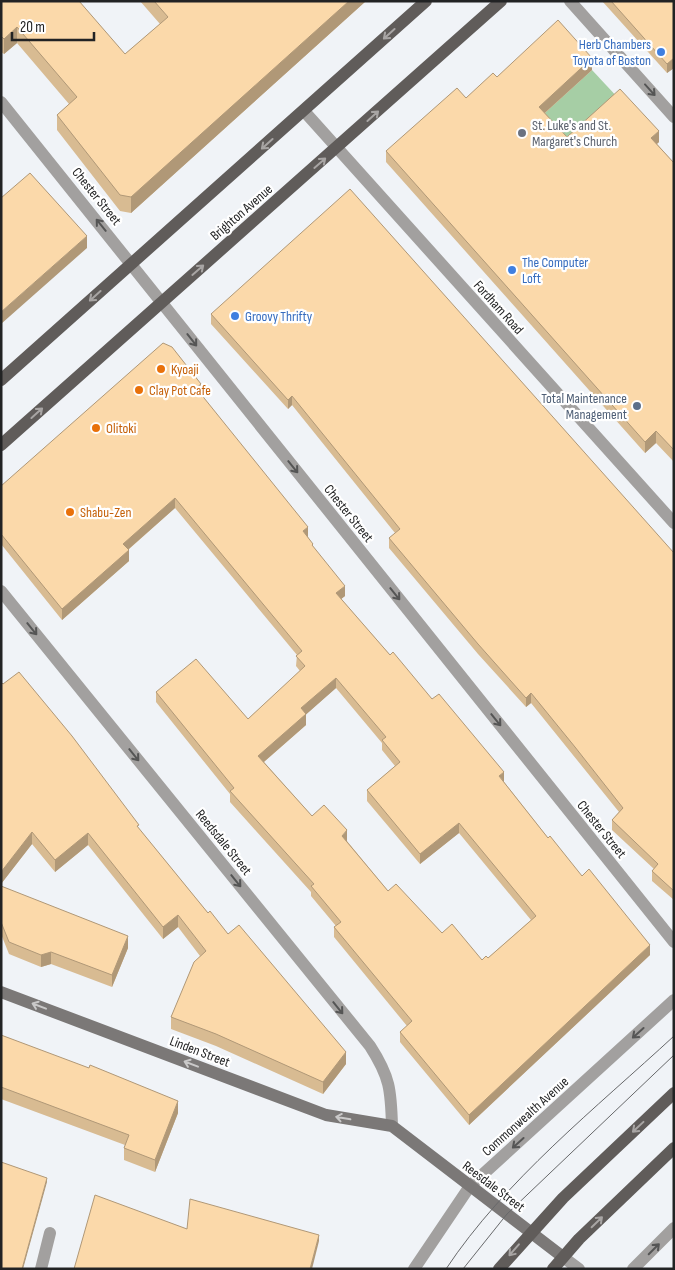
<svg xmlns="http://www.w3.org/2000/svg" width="675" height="1270" font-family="'Sofia Sans Condensed',sans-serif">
  <rect width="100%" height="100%" fill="#f0f3f7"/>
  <path fill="#a6cea5" d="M592,70L620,100L567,149L539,118Z"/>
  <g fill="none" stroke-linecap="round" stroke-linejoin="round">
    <path stroke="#a2a09f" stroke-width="12" d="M570,1L674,117
      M1,102L674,942
      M304,111L674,523
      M1,591L370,1046C390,1077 391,1090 392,1126
      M563,1257L579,1269
      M41,1269L50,1233
      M414,1269L470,1186L674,1000
      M633,1269L674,1228"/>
    <path stroke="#7b7877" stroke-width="12" d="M1,992L326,1115L392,1126L563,1257"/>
    <path stroke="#605c5a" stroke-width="12" d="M1,380L426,1
      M1,445L501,1
      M499,1269L563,1198L674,1093
      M553,1269L579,1239L674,1148"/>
    <path stroke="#67686a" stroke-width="1" d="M446,1269C505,1180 596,1108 674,1036
      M463,1269L507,1214L674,1055"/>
  </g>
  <path fill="#d8bb92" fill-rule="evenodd" d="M1,1L125,54L160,24L140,1H366L131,213L120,211L57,130V115L69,104L17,43L4,54L1,52Z
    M602,1H674V68L667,73Z
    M592,70L545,113L567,137L659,142L657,144L674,163V462L656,443L645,453L386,162V151L497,77Z
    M211,314L674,553V900L652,881V871L654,869L612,830V820L619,812L531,703L526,707L478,654L389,548V538L395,533L292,405L288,409L211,324Z
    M201,394L308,537L313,547L345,596L341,599L390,655L432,699L504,782L548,838L650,955L469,1125L400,1042V1032L407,1026L334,937V927L336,926L311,896V892L230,802V794L156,702V692L248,719L300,671L296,666L297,655L175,508L128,550L129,561L62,620L1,544V486ZM336,688L382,743V750L395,766L367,790V801L420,864L459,833L531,920L488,958L482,960L442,933L388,891L347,841L312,816L264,762L306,725V714Z
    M1,682L139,829L208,913L228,934L346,1064L323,1094L216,1046L171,1029V1017L200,956L178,927L163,939L88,845L55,872L32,844L1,884Z
    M1,886L128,948L112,987L51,964L41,967L9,954L1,934Z
    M1,1035L178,1113L155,1172L124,1160V1148L125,1145L1,1099Z"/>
  <path fill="#b09877" d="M349,1H366L131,213V197Z
    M17,27V43L4,54V39Z
    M592,58V70L539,118V107Z
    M674,58V68L667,73V64Z
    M659,131V142L651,149V138Z
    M87,236V248L1,324V312Z
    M201,384V394L196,388Z
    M292,396V405L288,409V400Z
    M656,431V443L645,453V442Z
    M175,498V508L123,554V544Z
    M308,527V538L303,531Z
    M129,550V561L62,620V609Z
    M345,586V596L336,603V593Z
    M336,678V688L301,719V708Z
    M531,693V703L526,707V698Z
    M306,714V725L258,767V756Z
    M504,772V782L499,776Z
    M459,823V833L420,864V854Z
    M347,830V841L342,846V836Z
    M32,832V844L1,884V872Z
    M88,833V845L55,872V860Z
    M178,915V927L163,939V927Z
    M128,936V948L112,987V975Z
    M650,945V955L469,1125V1115Z
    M51,952V964L41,967V955Z
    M346,1052V1064L323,1094V1082Z
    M178,1101V1113L155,1172V1160Z
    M47,1178V1182L23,1269H22Z
    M319,1235V1241L312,1269H310Z"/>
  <path fill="#fbd9aa" stroke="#b09877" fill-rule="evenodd" d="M1,1H79L125,54L168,17L154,1H349L131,197L120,195L57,115L77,97L17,27L4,39L1,36Z
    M611,1H674V58L667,64Z
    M558,20L592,58L539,107L567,137L620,89L659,131L651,138L674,163V450L656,431L645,442L386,151L457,88L466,98L493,73L497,77Z
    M30,173L87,236L1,312V198Z
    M350,189L674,553V891L652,871L658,864L612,820L623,808L575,747L531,693L526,698L478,644L389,538L400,529L292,396L288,400L211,314Z
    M163,343L172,347L201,384L196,388L308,527L303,531L313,544L312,545L345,586L336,593L390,655L393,652L432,699L439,694L504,772L499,776L548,838L550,836L582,876L589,869L650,945L469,1115L400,1032L412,1021L334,927L341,922L311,886L314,884L230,791L234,788L156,692L196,659L248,719L305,666L296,656L302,651L175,498L123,544L129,550L62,609L1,534V486ZM336,678L386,737L382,740L400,762L367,790L420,854L459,823L536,916L488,958L486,956L482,960L452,924L442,933L396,884L388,891L342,836L347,830L324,805L312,816L258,756L306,714L301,708Z
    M19,672L72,736L139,825L137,826L208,913L210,911L228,934L239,925L346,1052L323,1082L216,1034L171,1017L194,962L206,951L178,915L163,927L88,833L55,860L32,832L1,872V682L3,684Z
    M1,886L128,936L112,975L51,952L41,955L9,942L1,922Z
    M1,1035L89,1068L90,1065L178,1101L155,1160L124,1148L129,1135L1,1087Z
    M1,1162L47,1178L22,1269H1Z
    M95,1195L187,1229L190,1199L319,1235L310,1269H74Z"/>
  <defs><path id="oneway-shaft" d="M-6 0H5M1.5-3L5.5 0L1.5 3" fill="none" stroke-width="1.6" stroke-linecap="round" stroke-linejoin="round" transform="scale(1.25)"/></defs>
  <g stroke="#a8a5a4">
    <use href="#oneway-shaft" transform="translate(389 34) rotate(138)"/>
    <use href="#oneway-shaft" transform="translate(373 116) rotate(-42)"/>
    <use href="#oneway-shaft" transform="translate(267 144) rotate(138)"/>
    <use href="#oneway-shaft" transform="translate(320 163) rotate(-41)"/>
    <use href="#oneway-shaft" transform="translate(198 270) rotate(-41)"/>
    <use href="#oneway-shaft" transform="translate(95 296) rotate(138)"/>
    <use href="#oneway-shaft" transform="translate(37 413) rotate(-42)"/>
    <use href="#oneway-shaft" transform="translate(638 1127) rotate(137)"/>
    <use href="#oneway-shaft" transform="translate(597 1222) rotate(-44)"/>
    <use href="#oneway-shaft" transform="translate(514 1250) rotate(131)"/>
  </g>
  <g stroke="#555">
    <use href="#oneway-shaft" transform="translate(650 90) rotate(48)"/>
    <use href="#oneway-shaft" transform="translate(101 225) rotate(-129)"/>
    <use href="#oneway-shaft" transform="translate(192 340) rotate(52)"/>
    <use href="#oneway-shaft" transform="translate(293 467) rotate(51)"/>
    <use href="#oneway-shaft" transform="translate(395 594) rotate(51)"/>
    <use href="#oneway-shaft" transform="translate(32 629) rotate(51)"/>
    <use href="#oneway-shaft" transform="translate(496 720) rotate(51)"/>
    <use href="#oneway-shaft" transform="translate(134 755) rotate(51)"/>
    <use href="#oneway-shaft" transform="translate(236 881) rotate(51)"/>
    <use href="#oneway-shaft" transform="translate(338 1008) rotate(51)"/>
    <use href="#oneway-shaft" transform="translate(638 1033) rotate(138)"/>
    <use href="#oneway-shaft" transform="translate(518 1143) rotate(138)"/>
    <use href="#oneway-shaft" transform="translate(654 1249) rotate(-45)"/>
  </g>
  <g stroke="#cac9c9">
    <use href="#oneway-shaft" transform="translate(39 1006) rotate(-159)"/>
    <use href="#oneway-shaft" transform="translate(191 1064) rotate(-159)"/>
    <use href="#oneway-shaft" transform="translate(343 1118) rotate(-170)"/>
  </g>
  <g fill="#3f7fe0" stroke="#fff" stroke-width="2">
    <circle cx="661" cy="52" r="5"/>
    <circle cx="512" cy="270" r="5"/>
    <circle cx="235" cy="316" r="5"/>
  </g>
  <circle fill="#6b7280" stroke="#fff" stroke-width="2" cx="522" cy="133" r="5"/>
  <g fill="#e8710a" stroke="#fff" stroke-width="2">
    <circle cx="161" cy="369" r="5"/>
    <circle cx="139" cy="390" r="5"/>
    <circle cx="96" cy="428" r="5"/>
    <circle cx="70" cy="512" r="5"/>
  </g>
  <circle fill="#5c6f8a" stroke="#fff" stroke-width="2" cx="637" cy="406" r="5"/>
  <g text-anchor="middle" stroke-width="4.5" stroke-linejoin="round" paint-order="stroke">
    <g font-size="14" fill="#366cbe" stroke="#fff" text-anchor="start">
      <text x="651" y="49" text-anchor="end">Herb Chambers<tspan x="651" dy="16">Toyota of Boston</tspan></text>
      <text x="522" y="267">The Computer<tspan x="522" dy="16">Loft</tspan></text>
      <text x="245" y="321">Groovy Thrifty</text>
    </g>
    <g font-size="14" fill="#5b616d" stroke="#fff" text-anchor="start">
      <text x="532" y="130">St. Luke's and St.<tspan x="532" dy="16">Margaret's Church</tspan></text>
    </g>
    <g font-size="14" fill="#222324" stroke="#fff">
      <text transform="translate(97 196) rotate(51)" y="5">Chester Street</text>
      <text transform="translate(241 212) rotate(-41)" y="5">Brighton Avenue</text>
      <text transform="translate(499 307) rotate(48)" y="5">Fordham Road</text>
      <text transform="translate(349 513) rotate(51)" y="5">Chester Street</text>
      <text transform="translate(602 829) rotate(51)" y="5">Chester Street</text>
      <text transform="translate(224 842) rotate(51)" y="5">Reedsdale Street</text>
      <text transform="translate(200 1051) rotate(21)" y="5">Linden Street</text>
      <text transform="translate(525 1116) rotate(-42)" y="5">Commonwealth Avenue</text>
      <text transform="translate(494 1186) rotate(37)" y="5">Reesdale Street</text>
    </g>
    <g font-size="14" fill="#c56008" stroke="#fff" text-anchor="start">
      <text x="171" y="374">Kyoaji</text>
      <text x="149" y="395">Clay Pot Cafe</text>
      <text x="106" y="433">Olitoki</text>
      <text x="80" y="517">Shabu-Zen</text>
    </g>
    <g font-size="14" fill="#4e5e75" stroke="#fff" text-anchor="end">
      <text x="627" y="403">Total Maintenance<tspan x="627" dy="16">Management</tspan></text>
    </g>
  </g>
  <rect width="675" height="1270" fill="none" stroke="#222324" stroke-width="5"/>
  <path d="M12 32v8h82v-8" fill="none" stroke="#222324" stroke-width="2.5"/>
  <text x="20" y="32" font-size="15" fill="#222324" stroke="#ffffff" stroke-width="4" paint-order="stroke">20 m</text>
</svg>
